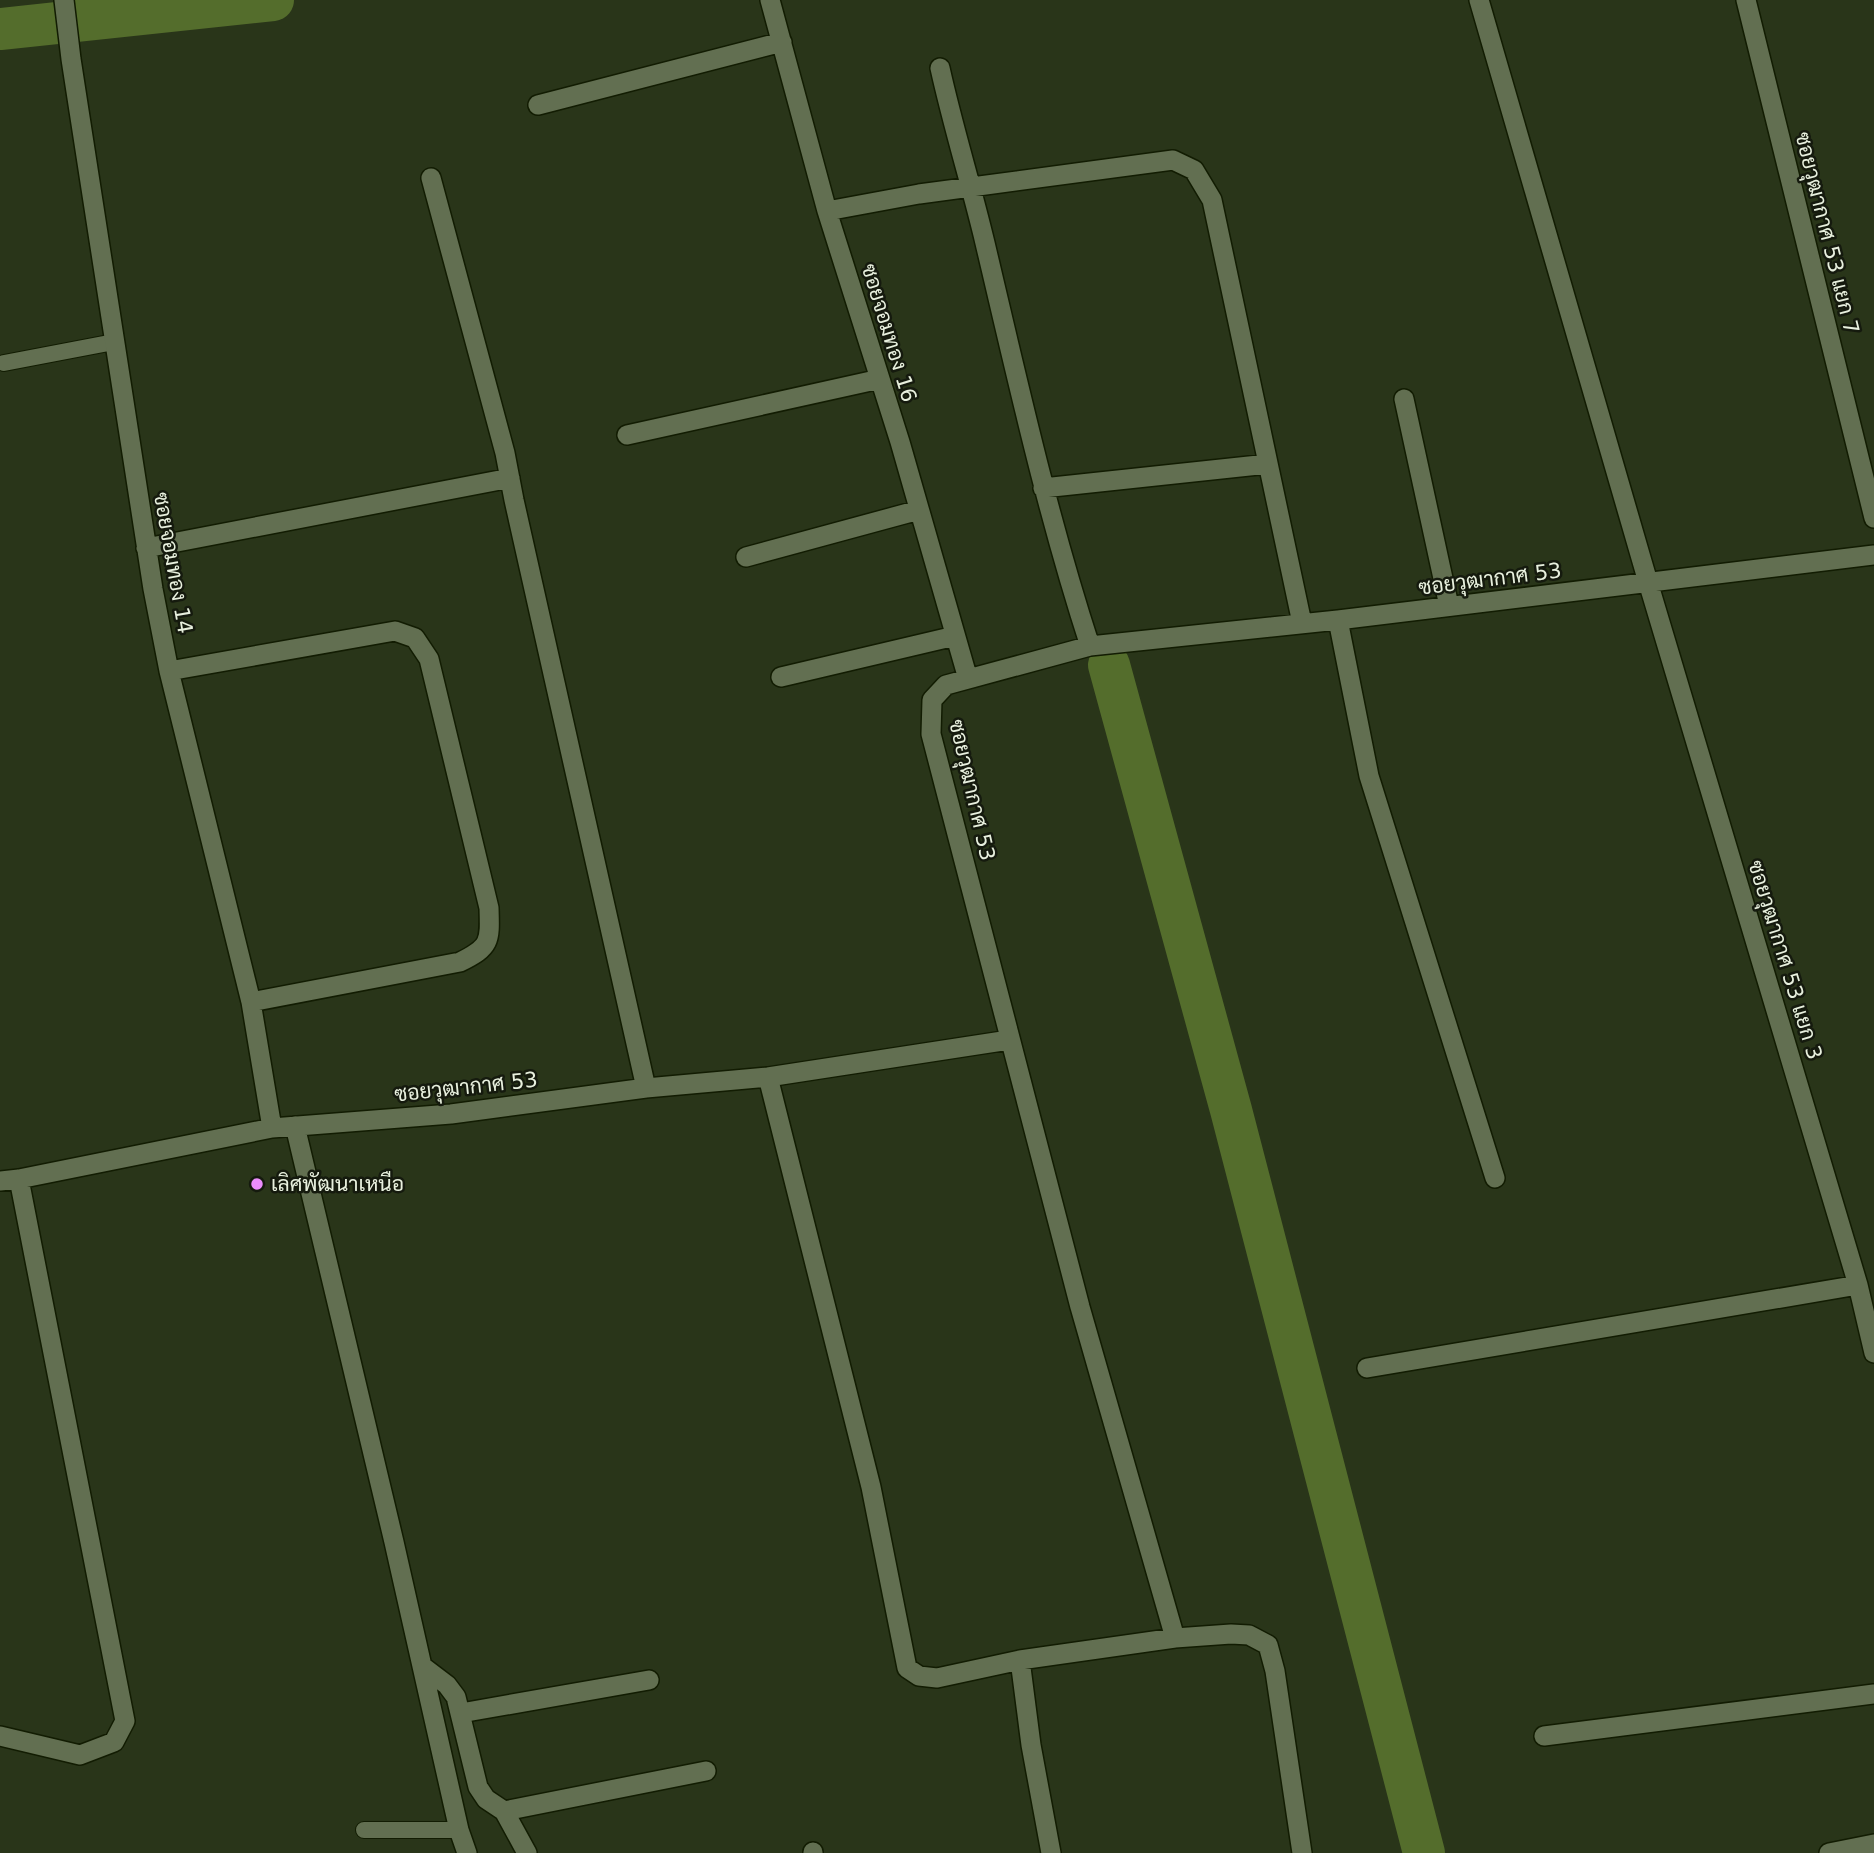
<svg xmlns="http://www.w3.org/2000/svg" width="1874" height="1853" font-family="'DejaVu Sans',Sarabun,sans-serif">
  <rect width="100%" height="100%" fill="#293519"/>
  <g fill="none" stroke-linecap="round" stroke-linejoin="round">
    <path stroke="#546d2c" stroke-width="42" d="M0,29L273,0
      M1109,665L1231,1110L1424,1853"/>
    <g stroke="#121c02" stroke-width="18">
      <path id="service" d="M4,363L114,342
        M364,1830H459"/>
    </g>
    <g stroke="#121c02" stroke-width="22">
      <path id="minor" d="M64,0L71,59L153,589L169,671L251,1002L272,1128
        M770,0L827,211L900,442L968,679
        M1479,0L1648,582L1858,1285L1874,1353
        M1746,0L1874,518
        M940,68C953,127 971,184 985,243C1017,378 1047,514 1090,646
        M538,105L782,42
        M431,178L505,453L514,500L646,1088
        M827,211L919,194L1173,160L1194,170L1212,200L1302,623
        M1404,399L1449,606
        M627,435L880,379
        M1043,488L1268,464
        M146,548L510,478
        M746,557L919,510
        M1338,620L1369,776L1495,1178
        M169,671L395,631L415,638L429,659L489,908C490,941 491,947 460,962L251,1002
        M781,677L955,636
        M768,1077L871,1487L907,1668L919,1676L937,1678L1020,1660L1175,1638L1231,1634L1249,1635L1268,1645L1275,1671L1302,1853
        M295,1126L394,1542L459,1830L467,1853
        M0,1181L19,1179L272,1128L451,1114L646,1088L768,1077L1009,1040
        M1367,1368L1858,1285
        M1175,1638L1080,1307L931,734L932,700L946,685L1090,646L1338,620L1874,555
        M1020,1660L1031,1745L1051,1853
        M422,1666L447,1685L456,1697L478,1787L486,1799L504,1811L527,1853
        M461,1713L649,1680
        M0,1736L80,1755L114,1742L125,1721L19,1179
        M1544,1736L1874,1694
        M504,1811L706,1771
        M813,1852V1853
        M1829,1853L1874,1844"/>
    </g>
    <use href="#service" stroke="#626f51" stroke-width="16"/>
    <use href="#minor" stroke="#626f51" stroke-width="19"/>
  </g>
  <circle fill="#eb8dfc" stroke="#151a0e" stroke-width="2.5" cx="257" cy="1184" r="7"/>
  <g text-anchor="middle" stroke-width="5" stroke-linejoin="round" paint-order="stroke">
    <g font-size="21" fill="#e8f0de" stroke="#151a0e">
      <text transform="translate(1827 233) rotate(76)" y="7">ซอยวุฒากาศ 53 แยก 7</text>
      <text transform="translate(889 333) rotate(73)" y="7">ซอยจอมทอง 16</text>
      <text transform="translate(173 563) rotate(80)" y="7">ซอยจอมทอง 14</text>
      <text transform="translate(1490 579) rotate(-7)" y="7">ซอยวุฒากาศ 53</text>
      <text transform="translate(972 790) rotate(77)" y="7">ซอยวุฒากาศ 53</text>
      <text transform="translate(1785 960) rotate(73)" y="7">ซอยวุฒากาศ 53 แยก 3</text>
      <text transform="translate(466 1087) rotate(-6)" y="7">ซอยวุฒากาศ 53</text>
    </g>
    <g font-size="21" fill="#e8f0de" stroke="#151a0e" text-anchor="start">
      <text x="271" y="1191">เลิศพัฒนาเหนือ</text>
    </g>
  </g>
</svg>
